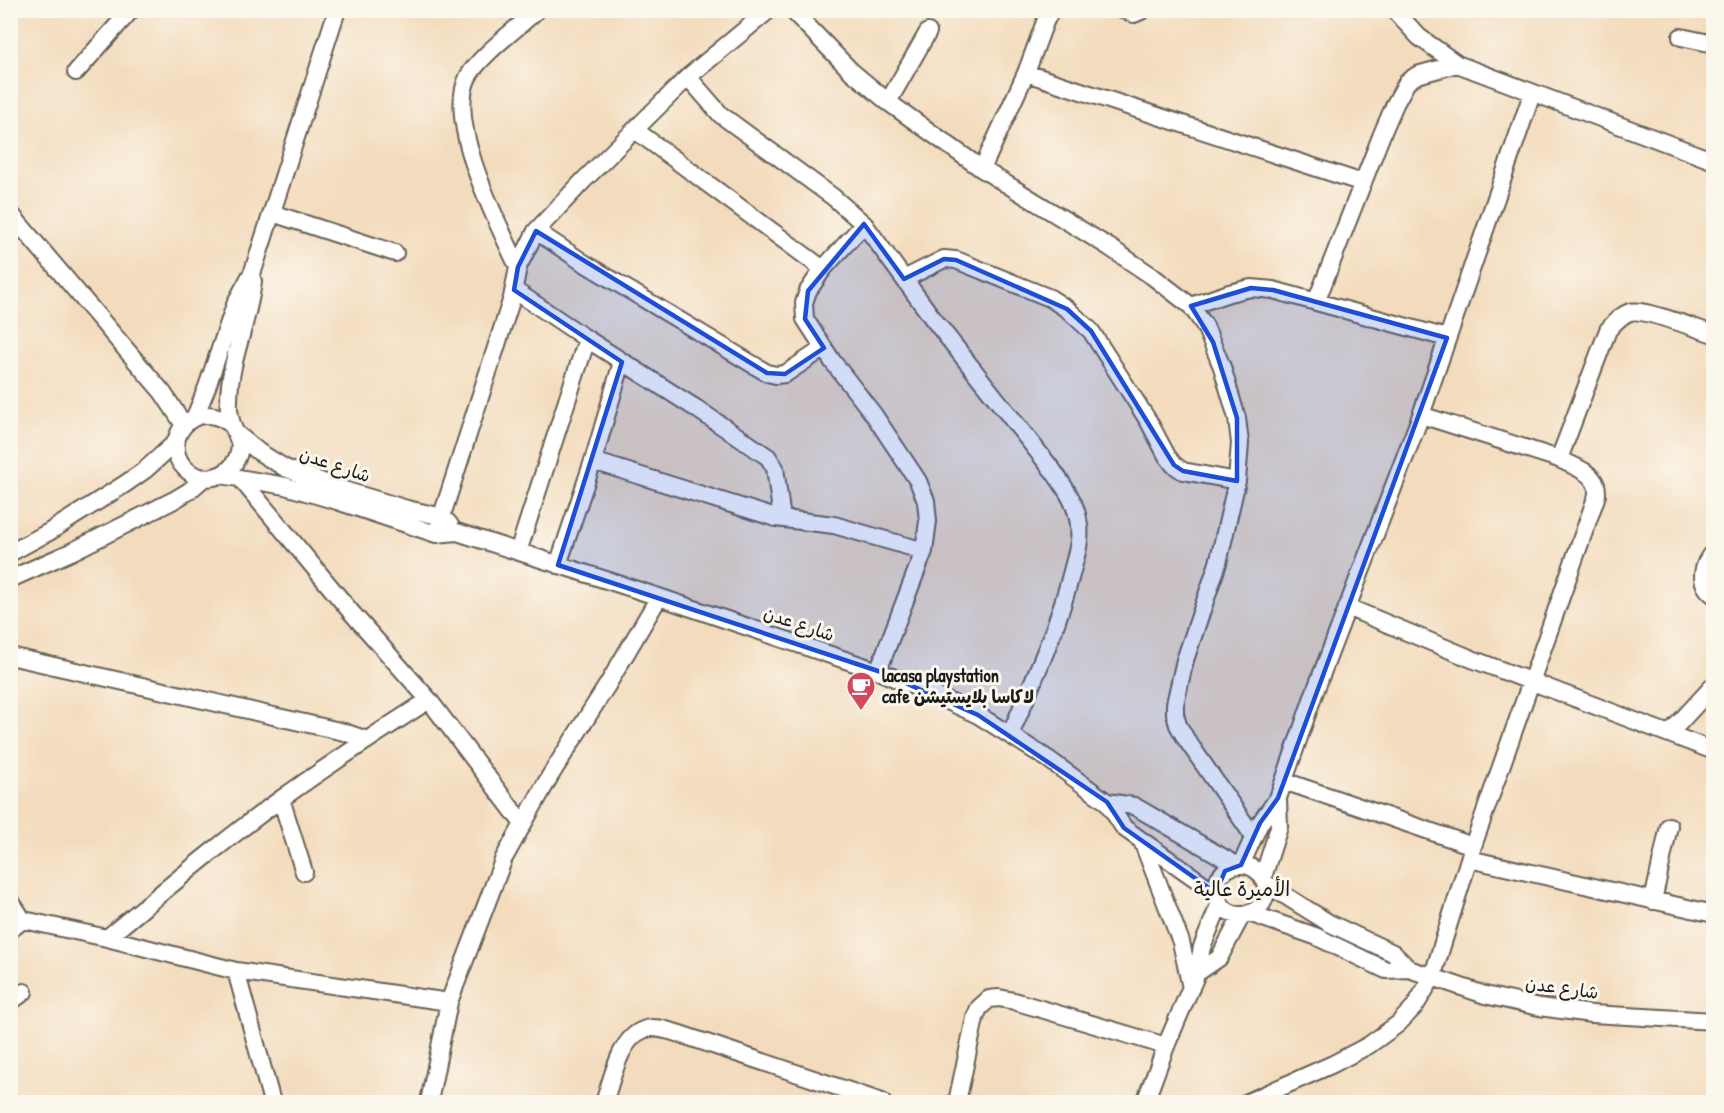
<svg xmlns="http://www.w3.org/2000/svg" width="1724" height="1113" font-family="'Patrick Hand','Playpen Sans Arabic',sans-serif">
  <rect width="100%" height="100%" fill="#fbf7ec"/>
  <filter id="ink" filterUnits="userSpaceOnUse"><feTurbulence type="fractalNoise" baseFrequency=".0167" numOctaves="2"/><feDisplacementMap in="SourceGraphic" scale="12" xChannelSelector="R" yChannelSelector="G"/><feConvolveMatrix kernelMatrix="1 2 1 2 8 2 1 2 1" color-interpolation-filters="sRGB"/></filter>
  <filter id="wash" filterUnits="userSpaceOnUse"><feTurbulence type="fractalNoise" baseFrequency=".008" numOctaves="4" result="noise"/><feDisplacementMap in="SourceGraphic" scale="24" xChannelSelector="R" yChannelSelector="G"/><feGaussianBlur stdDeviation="1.35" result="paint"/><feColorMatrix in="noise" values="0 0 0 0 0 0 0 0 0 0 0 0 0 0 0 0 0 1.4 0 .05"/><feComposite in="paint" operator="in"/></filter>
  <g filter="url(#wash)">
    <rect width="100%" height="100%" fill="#f3dcbd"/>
  </g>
  <g filter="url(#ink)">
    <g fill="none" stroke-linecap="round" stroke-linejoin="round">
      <g stroke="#675f54" stroke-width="20">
        <path id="minor" d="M792,10L851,71L888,102L982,169L1109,247L1152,276L1191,306L1205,326L1222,367L1237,418L1240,443L1237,481L1218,563L1185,660L1175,704V714L1178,725L1186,739L1254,837
          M1124,10L1134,14L1143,10
          M1394,10L1419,37L1457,64L1714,161
          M1681,37L1714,44
          M76,72L131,10
          M1026,73L1363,183
          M688,77L721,115L833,197L864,224L934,320L1054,472C1066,489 1077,504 1079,525C1081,541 1076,556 1072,571C1058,628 1033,681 1010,735
          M888,102L928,32
          M635,130L823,269
          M982,169L1026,73L1045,22L1051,10
          M10,213L163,393L184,425
          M272,213L395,253
          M864,224L823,269L808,291L804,303L805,319L833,362L874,415L918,481L926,501L928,521L924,551L878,671
          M536,231L584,263L767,373L776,375L785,374L824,348
          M518,267C498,223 445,123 468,77C478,57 519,27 537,10
          M904,279L944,259L956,260L1050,298L1067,309L1091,331L1149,422L1167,456L1174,465L1183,471L1237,481
          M514,290L587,339L697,409L768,457L775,468L782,519
          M1316,302L1382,134L1395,104L1407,82L1417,75L1457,64
          M1191,306L1229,293L1251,288L1273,290L1447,338
          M195,417L207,387L236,302L253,271L337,10
          M232,425C193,393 156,445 188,471C204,484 229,477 237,458C244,443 236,437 232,424C230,417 228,408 229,401C229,360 249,321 253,281
          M238,435L259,452L285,468L347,491L407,509L443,517L450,525
          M1559,459L1608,330C1614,323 1621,315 1630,312C1643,308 1697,329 1714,334
          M593,461L776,518L834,525L924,551
          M221,475L285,486L337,501L436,534L457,532L659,597L878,671L941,698L978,715L1048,759L1107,802L1124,828L1216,893
          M240,478L351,612L429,700L523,824
          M436,534L512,298L518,267L536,231L584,180L688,77L769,10
          M1714,551C1702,564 1697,583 1714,595
          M518,552L587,339
          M10,553L49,532L125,484L145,470L176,442
          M558,565L593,461L622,362
          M10,579L71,552L174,500L189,491L204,478
          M1347,607L1472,659L1714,751
          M10,656L344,732L367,740
          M1669,734L1714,685
          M1284,781L1473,846
          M281,799L304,872
          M1107,802L1134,806L1236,865
          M1142,841L1181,942L1191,988
          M1469,859L1714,914
          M1241,865L1260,823L1278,798L1314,694L1421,415L1532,94
          M1216 890a25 25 0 1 1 50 0a25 25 0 1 1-50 0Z
          M1263,877L1279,827L1278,798
          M1265,883L1329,923L1393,953L1409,969L1485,995L1539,1007L1592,1014L1714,1021
          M10,900L23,920L10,930
          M1653,901L1669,826
          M1249,913L1315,936L1386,970L1409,969
          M10,917L107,938L236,971L449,1002
          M107,938C164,891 221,842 281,799C330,764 379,732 429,700
          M236,971L272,1102
          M1197,973L1219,958L1242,915
          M10,1002L24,992
          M429,1102L449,1002L504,858L550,776L608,684L659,597
          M604,1102C612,1081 619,1039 643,1030C654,1025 669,1031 680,1034L882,1102
          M957,1102L975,1018L979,1008L989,999L999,998L1014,1001L1166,1046
          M1145,1102L1166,1046L1197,973L1202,947L1220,903
          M1248,1102L1333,1064L1369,1045L1398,1024L1415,1006L1432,978L1473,846L1597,495C1597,492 1597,488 1596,485C1591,471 1571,465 1559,459L1421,415"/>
      </g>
      <use href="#minor" stroke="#fff" stroke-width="16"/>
    </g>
  </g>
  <path fill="#1d4ed8" fill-opacity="0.2" stroke="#1d4ed8" stroke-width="4.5" stroke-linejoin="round" d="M864,224L904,279L944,259L956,260L1067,309L1091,331L1174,465L1183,471L1237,481V418L1213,342L1191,306L1251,288L1273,290L1447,338L1278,798L1260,823L1241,865L1225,871L1216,893L1124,828L1107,802L978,715L878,671L558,565L622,362L514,290L518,267L536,231L767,373L785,374L824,348L805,319L808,291Z"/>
  <defs>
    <g id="cafe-pin" transform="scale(1.5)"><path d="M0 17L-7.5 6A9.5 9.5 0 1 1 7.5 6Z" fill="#d1495b" stroke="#fbf7ec"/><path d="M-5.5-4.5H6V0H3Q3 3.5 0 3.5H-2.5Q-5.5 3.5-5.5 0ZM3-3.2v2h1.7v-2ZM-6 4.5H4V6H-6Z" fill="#fff"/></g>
  </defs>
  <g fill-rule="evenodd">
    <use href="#cafe-pin" x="861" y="686"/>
  </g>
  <g text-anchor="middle" stroke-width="6" stroke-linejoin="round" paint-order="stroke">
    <g font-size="18" fill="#1c1c1c" stroke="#fbf7ec">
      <text transform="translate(335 465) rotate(19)" y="6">شارع عدن</text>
      <text transform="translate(799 624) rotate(19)" y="6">شارع عدن</text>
      <text transform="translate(1562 988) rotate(8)" y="6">شارع عدن</text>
    </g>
    <g font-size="18" font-weight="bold" fill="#1c1c1c" stroke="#fbf7ec" text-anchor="start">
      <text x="882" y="682">lacasa playstation<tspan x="882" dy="21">cafe لاكاسا بلايستيشن</tspan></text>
    </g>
    <g font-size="20" fill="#1c1c1c" stroke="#fbf7ec">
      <text x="1242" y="896">الأميرة عالية</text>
    </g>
  </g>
  <rect width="1724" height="1113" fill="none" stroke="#fbf7ec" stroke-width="36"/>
</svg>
